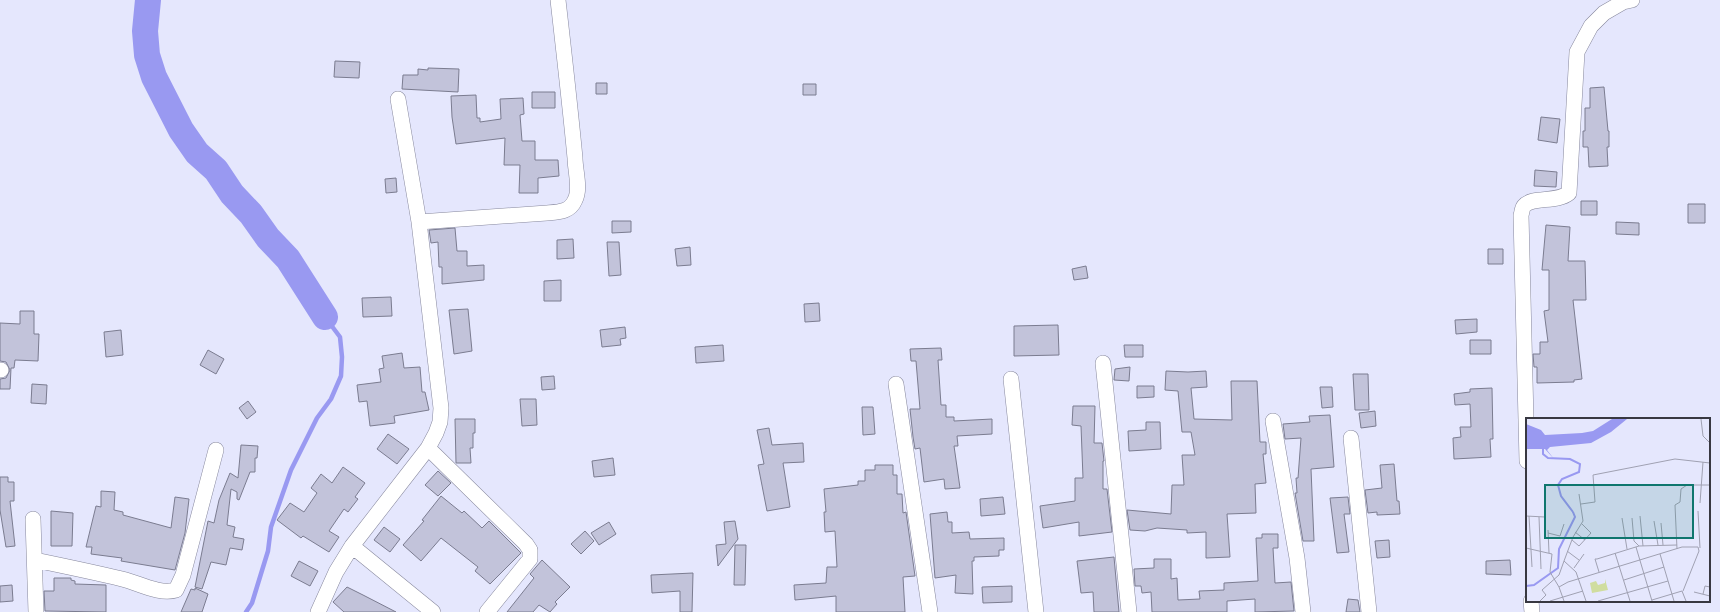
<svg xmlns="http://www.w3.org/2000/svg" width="1720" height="612" font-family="'Space Grotesk',sans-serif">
	<rect width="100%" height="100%" fill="#e5e7fd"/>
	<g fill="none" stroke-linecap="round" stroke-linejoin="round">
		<path stroke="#9999f1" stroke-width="4.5" d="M246 612 252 603 268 551 271 527 291 470 317 418 331 399 341 376 342 357 340 337 325 317"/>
		<path stroke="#9999f1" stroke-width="26" d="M148 0 145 31 147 55 154 77 181 130 197 153 216 170 232 194 251 214 268 238 288 259 325 317"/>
	</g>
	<path fill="#c2c3da" stroke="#7b7c90" d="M335 61 360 62 359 78 334 77Z
		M428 68 459 69 458 92 402 89 403 75H418V69L428 70Z
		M596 83H607V94H596Z
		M803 84H816V95H803Z
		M1604 87 1608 131H1609V147H1607L1608 166 1589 167 1588 147H1583V131H1585V108H1590V88Z
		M532 92H555V108H532Z
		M476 95 477 118H480V122L501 119 500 99 523 98 524 114 520 115 522 141H535V160H558L559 176 538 178V193H519L520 165H504L505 138 456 144 452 117 451 96Z
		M1541 117 1560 119 1557 143 1538 140Z
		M1535 170 1557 172 1556 187 1534 186Z
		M396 178 397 192 386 193 385 179Z
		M1581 201H1597V215H1581Z
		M1688 204H1705V223H1688Z
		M612 221H631V232L612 233Z
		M1616 222 1639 223V235L1616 234Z
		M1546 225 1570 227 1568 261H1585L1586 300H1573L1582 379 1574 380V382L1537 383V367H1534L1533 354H1540V342H1548L1544 311 1549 310V270H1542Z
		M455 228 457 251H467V266L484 265V280L442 284V267H439L438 242 431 243 429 230Z
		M573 239 574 258 557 259V240Z
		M607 242H619L621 275 609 276Z
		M690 247 691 265 677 266 675 249Z
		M1488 249H1503V264H1488Z
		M1086 266 1088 278 1074 280 1072 269Z
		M561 280V301H544V281Z
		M391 297 392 316 363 317 362 298Z
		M819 303 820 321 805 322 804 304Z
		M468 309 472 351 454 354 449 310Z
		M20 311H34V334H39L38 361 15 360 14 368H11L10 389H0V379L6 378 10 370 6 362 0 361V323L20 324Z
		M1477 319V332L1456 334 1455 320Z
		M1058 325 1059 355 1014 356V326Z
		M625 327 626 338 620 339 621 345 602 347 600 330Z
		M121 330 123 355 106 357 104 332Z
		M1470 340H1491V354H1470Z
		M723 345 724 361 696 363 695 347Z
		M1124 345H1143V357H1125Z
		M941 348 942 360H938L941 405H946V417H954V421L992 419V434L957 436 958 446H954L960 488 945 489 944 479 924 482 920 448 915 449 913 437 910 409H920L916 361H911L910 349Z
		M208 350 224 359 216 374 200 365Z
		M402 353 404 368 420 367 422 392H425L429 410 394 416 395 423 370 426 367 401 359 402 357 385 381 382 379 369 384 368 382 356Z
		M1130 367 1129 381 1114 380 1115 369Z
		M1166 371 1188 372 1206 371 1207 387 1191 388 1194 419 1232 420 1231 381H1257L1260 442H1266V454H1263L1266 483 1255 484 1256 513 1227 514 1230 557 1206 558V532L1187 533V530L1157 528 1145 531 1130 530 1127 510 1171 514 1172 485H1184L1182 455H1195L1191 432H1182L1178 391 1165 390Z
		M1353 374H1368L1369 410H1355Z
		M554 376 555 389 542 390 541 377Z
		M32 384 47 385 46 404 31 403Z
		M1137 386H1154V397L1137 398Z
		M1320 387H1332L1333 407 1322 408Z
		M1492 388 1493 439H1490L1491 457 1454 459 1453 438 1461 437 1460 427H1471L1470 404 1455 405 1454 394 1470 392V389Z
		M520 399H536L537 425 522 426Z
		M248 401 256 412 247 419 239 408Z
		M1073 406H1095L1094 443H1102L1104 461H1103V489H1107L1112 532 1079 536V522L1043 528 1040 506 1075 501V478H1083L1081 426 1072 425Z
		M862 407H873L875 434 863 435Z
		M1375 411 1376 426 1361 428 1359 413Z
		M1330 415 1334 467 1311 469 1314 541H1303L1295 493H1297L1296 478H1298L1301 438 1285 439 1283 424 1310 422 1309 416Z
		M455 419H475V433H473V448H470L471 463H456Z
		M1146 422H1160L1161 449 1129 451 1128 431 1146 430Z
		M769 428 772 445 803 443 804 462 783 463 790 507 767 511 758 465 764 464 757 430Z
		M388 434 409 449 397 464 377 449Z
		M241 445 258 446 257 458H255V472H250L239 500 237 499V492L231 489 227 525 235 527 233 537 244 539 242 550 230 548 226 565 211 562 202 589 195 587 208 521 214 523 219 500 230 473 238 478Z
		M613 458 615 475 594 477 592 461Z
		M1394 464 1397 501H1399L1400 514 1377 515V512L1368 513 1365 490 1382 488 1380 465Z
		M875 465H893V475H897V494H902L903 513 906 512 915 576 903 577 905 612H836V596L795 600 794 585 826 583 827 567H837L835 531 825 532 824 512H826L824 489 858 485V481H865V470H875Z
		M343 467 365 483 355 497 358 499 348 512 344 509 329 531 339 537 329 552 303 536 301 538 277 520 290 503 304 512 317 493 311 488 321 474 332 483Z
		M438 471 451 483 438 496 425 485Z
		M0 477H8V482H14V501H10L15 546 6 547 0 510Z
		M101 491 115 492 114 510 123 512V515L171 528 175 497 189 499 185 533 175 570 121 561 122 558 91 554 92 547H86L96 506 101 507Z
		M441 496 462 513 464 511 482 528 489 521 521 553 490 584 475 571 478 567 441 538 421 561 403 545 424 521 422 520Z
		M1003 497 1005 514 981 516 980 499Z
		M1348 497 1350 514H1344L1349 552 1337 553 1330 498Z
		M51 511 73 513 72 546H51Z
		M947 512 948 522H952V533L969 532 970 539 1004 538V550H999V556L974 557V561H972L973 594 955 593 956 575 935 578 930 514Z
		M735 521 738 539 718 566 716 545 726 544 724 522Z
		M609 522 616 534 599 545 591 533Z
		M384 527 400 539 390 552 374 540Z
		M585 531 594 541 581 554 571 544Z
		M1262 534H1278V548H1273L1275 583 1291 582 1294 611 1255 612V599L1227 601V612H1152L1151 592 1142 593 1141 586H1135L1134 569 1154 568V559H1171V579L1177 578 1178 600 1200 599 1199 591 1224 590V583L1258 581 1256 538H1262Z
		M1389 540 1390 557 1377 558 1375 541Z
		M735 545H746L745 585H734Z
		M1114 557 1119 612H1094L1093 592 1081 593 1077 561Z
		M542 560 570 587 555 602 557 604 550 612 539 605 533 612H507L534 578 530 574Z
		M1510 560 1511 575 1486 574V561Z
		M299 561 318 571 310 586 291 576Z
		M693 573 692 612H680V591L652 593 651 575Z
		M54 578H71V580L75 581V584L106 585V612L45 611 44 591H54Z
		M12 585 13 601 0 602V586Z
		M1012 586V602L983 603 982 587Z
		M347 587 363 595 396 612H344L333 602Z
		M195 588 208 594 202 612H181L191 589 195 590Z
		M1348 599 1358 600 1360 612H1346Z"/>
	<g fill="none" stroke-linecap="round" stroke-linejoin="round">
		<defs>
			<path id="minor" d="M419 222 547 213C559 212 570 212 575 200 581 189 575 170 575 158 570 105 564 53 558 0
				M1103 363 1129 612
				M0 370H1
				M1011 379 1036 612
				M896 384 930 612
				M1273 421 1297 558 1303 612
				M1351 438 1369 612
				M428 448 526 544 530 550V559L487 612
				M1527 461 1521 215C1522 213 1522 208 1524 206 1532 196 1557 203 1569 193L1577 52 1591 26 1604 13 1623 2 1632 0
				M33 519 36 612
				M352 546 433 612
				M35 560C64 566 93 572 122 579 139 583 159 595 176 590L183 575 216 450
				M1531 601 1532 612
				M318 612 336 572 352 546 428 448 436 433 440 422 441 408 419 222 398 99"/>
		</defs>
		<use href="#minor" stroke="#87889d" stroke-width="16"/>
		<use href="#minor" stroke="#fff" stroke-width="15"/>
	</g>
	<g transform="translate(1526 418)">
		<rect width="184" height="184" fill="#e5e7fd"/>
		<path d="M79 161 82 172 66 175 64 165 70 163 72 167 79 165Z" fill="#d0dd9f"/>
		<path d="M86 1H101L85 14 65 25 24 29 21 32 28 41 19 31H0V6L15 12 19 17 56 15 67 13Z" fill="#9999f1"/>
		<path fill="none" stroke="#9999f1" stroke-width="2" d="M17 29V36L22 40 44 41 54 46 53 54 36 61 32 67 35 78 47 94M0 168 8 167 32 150 33 131 49 99 47 94"/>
		<path fill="none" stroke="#a0a1b2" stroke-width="1" d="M175 1 177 18 184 25M53 76 57 103 47 119 38 143 50 154 60 183M174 85 177 44M55 86 69 84 67 57 149 41 184 45M172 93 174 130M0 98 19 99M3 98 6 149M114 98 117 128M13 99 15 151M96 100 101 131M106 100 108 123 113 128M128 103 132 127M135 105 137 127M22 112 23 135M49 114 59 122M22 115 34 118 38 106M46 122 53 128 65 115 56 106M110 129 126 183M0 130 26 136 24 154 33 169 38 183M151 131 149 87 154 84 155 71 161 67H184M41 133 53 142M89 135 104 183M134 136 148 183M48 150 58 136M73 154 69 141H71L113 128 151 127M98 162 138 149M33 169 42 164 156 129H172L173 133 157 173M168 174 184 178M177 176 179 168 184 169M126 182 156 173 160 183M14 183 20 177 16 172 33 157 38 143M24 183 57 173M72 183 142 163"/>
		<path fill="#0f766e" fill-opacity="0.15" stroke="#0f766e" stroke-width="2" d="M19 67H167V120H19Z"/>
		<rect width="184" height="184" fill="none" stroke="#383841" stroke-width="2"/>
	</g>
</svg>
